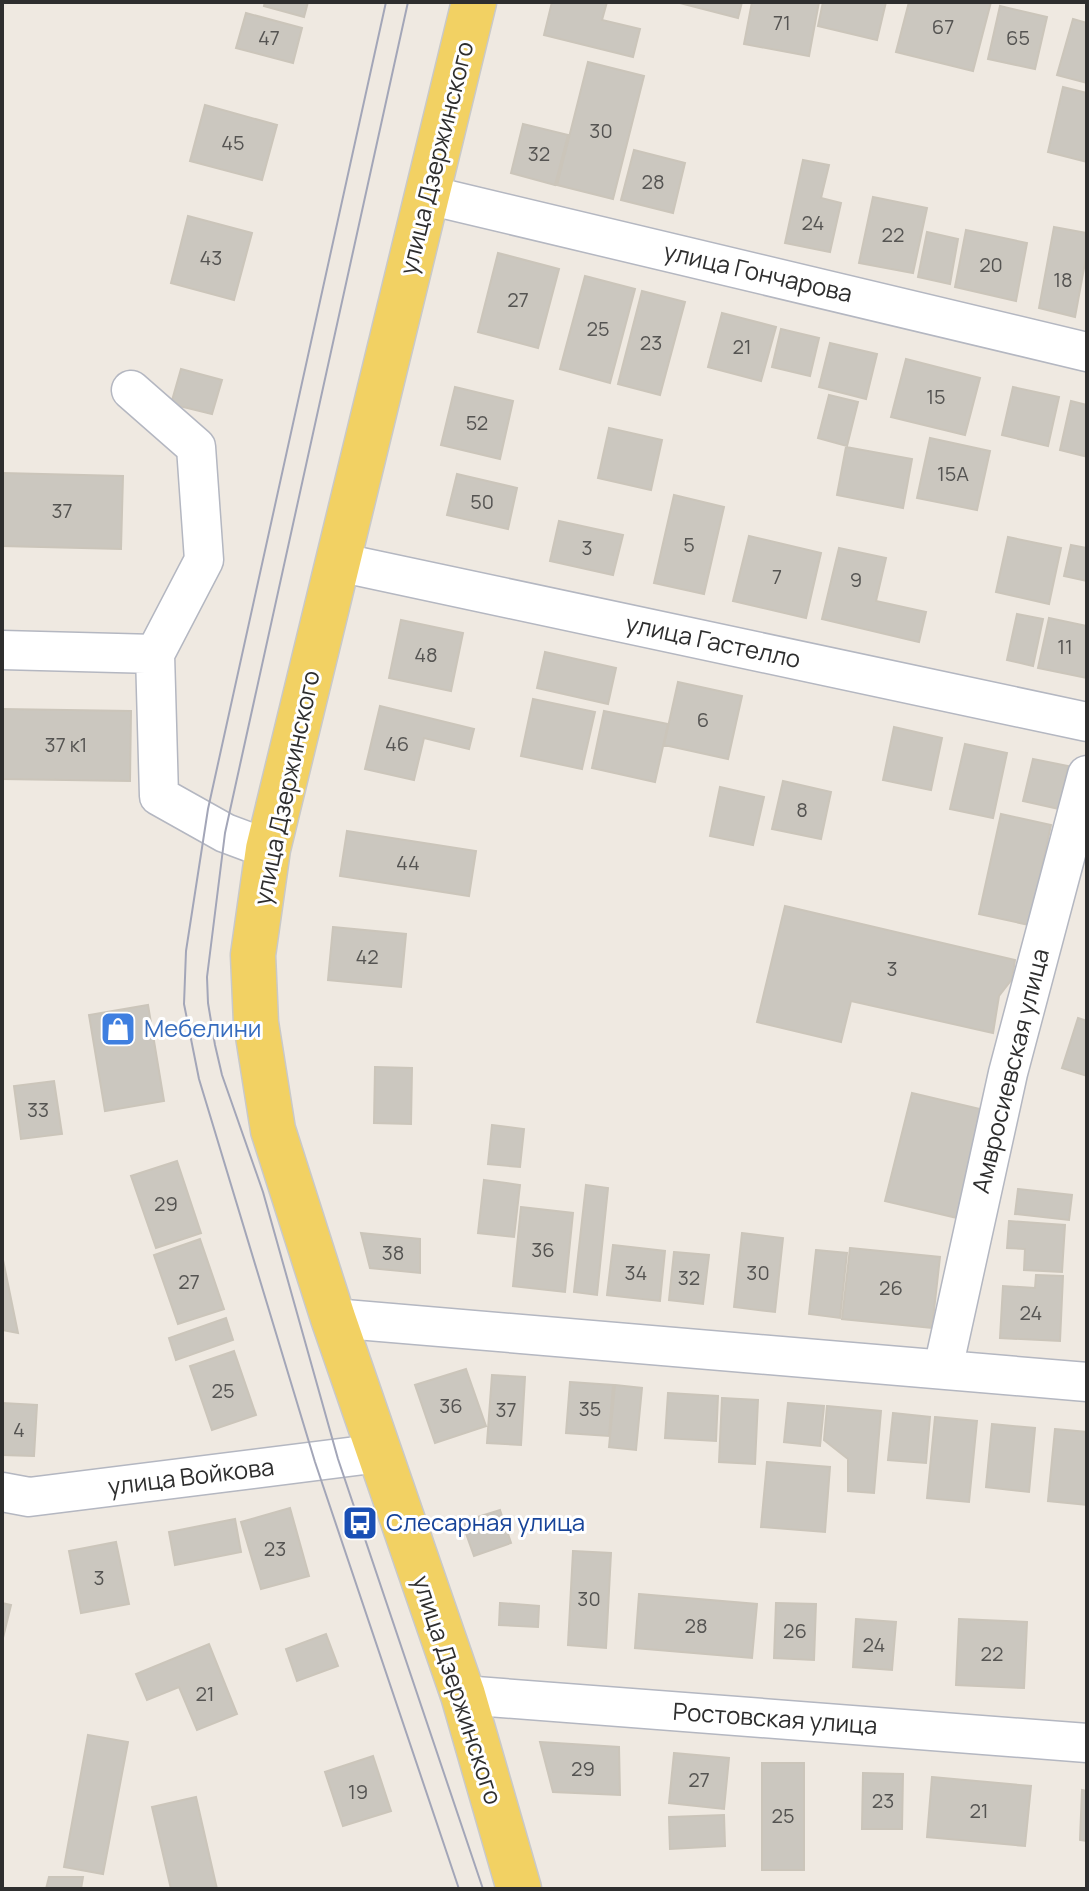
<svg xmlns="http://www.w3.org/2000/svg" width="1089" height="1891" font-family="Manrope,sans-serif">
	<rect width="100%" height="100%" fill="#efe9e1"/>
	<path fill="#cbc7bf" stroke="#cbc5ba" stroke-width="2" d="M265 2H308L304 17 264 6Z
		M552 2H607L602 20 640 29 633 57 544 35Z
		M676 2H742L738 18Z
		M752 2H819L809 56 744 44Z
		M823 2H886L877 40 818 26Z
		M909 2H991L973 71 896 52Z
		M1000 6 1047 17 1035 69 988 59Z
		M246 13 302 28 293 63 236 48Z
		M1073 19 1087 23V83L1057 75Z
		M588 62 644 76 613 199 557 185Z
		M1063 87 1087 93V162L1048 152Z
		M205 105 277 125 262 180 190 161Z
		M523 124 568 135 555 185 511 173Z
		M634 150 685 163 673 213 621 200Z
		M803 160 829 165 821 198 841 203 830 252 785 243Z
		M873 197 927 208 913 273 859 263Z
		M188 216 252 233 234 300 171 283Z
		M1054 227 1087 233V252L1075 317 1039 308Z
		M966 230 1027 243 1016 301 955 287Z
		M927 232 958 239 950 284 918 277Z
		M498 253 559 269 538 348 478 332Z
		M585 276 635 289 610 383 560 369Z
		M642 291 685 302 660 395 618 384Z
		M722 313 776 327 761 381 708 367Z
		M781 329 819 338 810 376 772 367Z
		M830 343 877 354 866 399 819 387Z
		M906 359 980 378 965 435 891 417Z
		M181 369 222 380 212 414 171 404Z
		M455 387 513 401 500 459 441 445Z
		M1013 387 1059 397 1048 446 1002 435Z
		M829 395 858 402 847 446 818 438Z
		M1071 401 1087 405V444L1084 456 1060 450Z
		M609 428 662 440 651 490 598 478Z
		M930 438 990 451 977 510 917 498Z
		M846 447 912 459 903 508 837 495Z
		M2 473 123 476 121 549 2 546Z
		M457 474 517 488 508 529 447 515Z
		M674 495 724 507 704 594 654 583Z
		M559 521 623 535 613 575 550 561Z
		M749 536 821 553 806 618 733 601Z
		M1008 537 1061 548 1049 604 996 592Z
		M1071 545 1087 548V581L1064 576Z
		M839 548 886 558 876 601 926 612 919 642 822 619Z
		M1017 614 1043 619 1033 666 1007 660Z
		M1049 618 1087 626V678L1038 668Z
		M401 620 463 633 451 691 389 678Z
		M545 652 616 668 608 704 537 688Z
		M678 682 742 696 728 759 664 745Z
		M533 699 595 712 582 769 521 756Z
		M380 706 474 729 469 749 424 738 414 780 365 769Z
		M2 709 131 711 130 781 2 779Z
		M604 711 668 724 655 782 592 768Z
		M894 727 942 738 931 790 883 780Z
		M965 744 1007 753 993 818 950 809Z
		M1033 759 1068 766 1059 809 1023 801Z
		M783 781 831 792 821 839 772 829Z
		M720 787 764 797 753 845 710 836Z
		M1001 814 1051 825 1029 925 979 914Z
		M347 831 476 851 469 896 340 876Z
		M785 906 1015 960 1012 979 999 996 993 1033 851 1001 841 1042 757 1022Z
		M333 927 406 934 401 987 328 980Z
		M148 1005 164 1101 105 1111 89 1015Z
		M1078 1018 1087 1021V1076L1062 1068Z
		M375 1067 412 1068 411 1124 374 1123Z
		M54 1081 62 1134 21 1139 14 1086Z
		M912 1093 984 1110 957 1218 885 1201Z
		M492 1125 524 1129 520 1167 488 1164Z
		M177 1161 201 1233 156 1248 131 1176Z
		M484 1180 520 1185 514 1237 478 1233Z
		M586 1185 608 1188 597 1295 574 1292Z
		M1018 1189 1072 1195 1069 1220 1015 1214Z
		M521 1207 573 1213 565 1292 513 1286Z
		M1009 1221 1065 1225 1062 1272 1024 1270 1025 1249 1007 1248Z
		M361 1233 420 1239V1273L370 1268Z
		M742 1233 783 1238 775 1312 734 1307Z
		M200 1239 224 1309 178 1324 154 1255Z
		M613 1245 665 1251 660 1301 607 1295Z
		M850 1248 940 1257 932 1328 842 1319Z
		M816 1250 847 1253 840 1318 809 1314Z
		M674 1252 709 1255 703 1304 669 1300Z
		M2 1255 18 1333 2 1330Z
		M1036 1275 1063 1276 1060 1341 1000 1338 1003 1286 1035 1288Z
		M226 1318 233 1340 176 1360 169 1338Z
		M234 1351 256 1415 212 1430 190 1366Z
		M466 1369 486 1426 435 1443 415 1385Z
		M492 1375 525 1377 521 1445 487 1443Z
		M570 1382 613 1385 609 1436 566 1433Z
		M615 1385 642 1388 636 1450 609 1447Z
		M668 1393 718 1396 716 1441 665 1438Z
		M722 1398 758 1400 755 1464 719 1462Z
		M2 1403 37 1405 34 1456 2 1455Z
		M788 1403 824 1406 820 1446 784 1442Z
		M827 1406 881 1411 874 1493 848 1491V1459L824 1440Z
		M893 1413 930 1417 926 1463 888 1460Z
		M935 1417 977 1421 969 1502 927 1498Z
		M992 1424 1035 1428 1029 1492 986 1487Z
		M1055 1429 1087 1432V1505L1048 1501Z
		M767 1462 830 1467 825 1532 761 1527Z
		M290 1508 309 1576 261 1589 241 1522Z
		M500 1510 511 1543 474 1556 462 1522Z
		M235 1519 241 1552 175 1565 169 1532Z
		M116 1542 129 1604 81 1613 69 1551Z
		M573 1551 611 1553 606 1648 568 1645Z
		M639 1594 757 1604 752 1658 635 1648Z
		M2 1603 11 1605 2 1642Z
		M500 1603 539 1606 538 1627 499 1625Z
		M776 1603 816 1604 814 1660 774 1658Z
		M856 1619 896 1622 892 1670 853 1667Z
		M959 1619 1027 1622 1024 1688 956 1685Z
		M326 1634 338 1666 297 1681 286 1649Z
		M209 1644 237 1714 197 1730 179 1687 147 1700 136 1674Z
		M88 1735 128 1742 103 1874 64 1867Z
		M540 1742 619 1747 620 1795 553 1792Z
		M674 1753 729 1758 724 1809 669 1803Z
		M373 1756 391 1811 343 1826 325 1772Z
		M762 1763H804V1870H762Z
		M863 1773 903 1774 902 1829H862Z
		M932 1777 1031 1786 1025 1846 927 1837Z
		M1082 1790 1087 1791V1841L1080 1840Z
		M196 1797 217 1889H171L152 1807Z
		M724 1815 725 1846 670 1849 669 1817Z
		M49 1877H83L81 1889H46Z"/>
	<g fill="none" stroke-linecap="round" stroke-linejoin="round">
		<defs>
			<path id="minor" d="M428 195 1087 352
				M131 390 196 447 204 560 155 654 159 796 225 833 268 849
				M338 562 1087 722
				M2 650 155 654
				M333 1318 1087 1382
				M943 1369 1008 1073 1087 775
				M2 1492 29 1497 380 1453
				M463 1695 1087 1743"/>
			<path id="major" d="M474 2 268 849 253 955 256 1023 273 1130 333 1318 463 1695 519 1889"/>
		</defs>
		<use href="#minor" stroke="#b4b7c1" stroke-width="41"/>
		<use href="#major" stroke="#c9c9c9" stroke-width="47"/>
		<use href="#minor" stroke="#fff" stroke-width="38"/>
		<use href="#major" stroke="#f2d163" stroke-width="44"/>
		<path stroke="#a3a6b8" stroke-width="2" d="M386 2 208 809 186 951 184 1004 199 1079 315 1462 459 1889
			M408 2 225 833 207 977 208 1003 215 1045 222 1075 263 1192 338 1459 483 1889"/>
	</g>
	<defs>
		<symbol id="shop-square" viewBox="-11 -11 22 22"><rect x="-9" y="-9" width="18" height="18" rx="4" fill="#3f7fe0" stroke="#fff"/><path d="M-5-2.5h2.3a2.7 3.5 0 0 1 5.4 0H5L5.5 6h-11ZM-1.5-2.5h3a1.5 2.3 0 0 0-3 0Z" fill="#fff"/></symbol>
		<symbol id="bus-square" viewBox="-11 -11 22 22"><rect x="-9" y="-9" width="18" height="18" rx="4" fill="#1a4fb4" stroke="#fff"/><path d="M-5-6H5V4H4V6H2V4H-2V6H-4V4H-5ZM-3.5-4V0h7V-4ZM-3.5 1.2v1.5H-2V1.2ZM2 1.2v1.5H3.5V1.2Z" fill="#fff"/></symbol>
	</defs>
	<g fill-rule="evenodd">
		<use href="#shop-square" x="98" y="1009" width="40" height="40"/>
		<use href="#bus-square" x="340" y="1503" width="40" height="40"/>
	</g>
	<g text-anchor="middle" stroke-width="6" stroke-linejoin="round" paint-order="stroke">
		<g font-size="20" fill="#555452">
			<text x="782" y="30">71</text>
			<text x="943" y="34">67</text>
			<text x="269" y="45">47</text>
			<text x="1018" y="45">65</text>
			<text x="601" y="138">30</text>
			<text x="233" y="150">45</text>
			<text x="539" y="161">32</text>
			<text x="653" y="189">28</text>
			<text x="813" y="230">24</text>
			<text x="893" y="242">22</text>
			<text x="211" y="265">43</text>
			<text x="991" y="272">20</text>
			<text x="1063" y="287">18</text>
			<text x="518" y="307">27</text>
			<text x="598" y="336">25</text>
			<text x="651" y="350">23</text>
			<text x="742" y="354">21</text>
			<text x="936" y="404">15</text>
			<text x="477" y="430">52</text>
			<text x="953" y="481">15А</text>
			<text x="482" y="509">50</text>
			<text x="62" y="518">37</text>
			<text x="689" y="552">5</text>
			<text x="587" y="555">3</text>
			<text x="777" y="584">7</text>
			<text x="856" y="587">9</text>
			<text x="1065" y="654">11</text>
			<text x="426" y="662">48</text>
			<text x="703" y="727">6</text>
			<text x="397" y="751">46</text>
			<text x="66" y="752">37 к1</text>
			<text x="802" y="817">8</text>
			<text x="408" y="870">44</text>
			<text x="367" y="964">42</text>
			<text x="892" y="976">3</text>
			<text x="38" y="1117">33</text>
			<text x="166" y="1211">29</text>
			<text x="543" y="1257">36</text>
			<text x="393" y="1260">38</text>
			<text x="636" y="1280">34</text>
			<text x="758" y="1280">30</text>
			<text x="689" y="1285">32</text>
			<text x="189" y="1289">27</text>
			<text x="891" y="1295">26</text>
			<text x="1031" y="1320">24</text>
			<text x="223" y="1398">25</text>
			<text x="451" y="1413">36</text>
			<text x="590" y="1416">35</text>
			<text x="506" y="1417">37</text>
			<text x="19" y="1437">4</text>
			<text x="275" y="1556">23</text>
			<text x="99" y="1585">3</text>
			<text x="589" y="1606">30</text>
			<text x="696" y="1633">28</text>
			<text x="795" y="1638">26</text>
			<text x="874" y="1652">24</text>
			<text x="992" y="1661">22</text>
			<text x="205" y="1701">21</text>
			<text x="583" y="1776">29</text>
			<text x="699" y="1787">27</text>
			<text x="358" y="1799">19</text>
			<text x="883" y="1808">23</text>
			<text x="979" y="1818">21</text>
			<text x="783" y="1823">25</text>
		</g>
		<g font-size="24" fill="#2e2e2e" stroke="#fff">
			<text transform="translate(437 158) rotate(-76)" y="8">улица Дзержинского</text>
			<text transform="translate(758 273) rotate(13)" y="8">улица Гончарова</text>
			<text transform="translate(713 642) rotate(12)" y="8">улица Гастелло</text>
			<text transform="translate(287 788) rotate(-78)" y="8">улица Дзержинского</text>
			<text transform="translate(1011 1071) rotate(-76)" y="8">Амвросиевская улица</text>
			<text transform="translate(191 1477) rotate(-7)" y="8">улица Войкова</text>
			<text transform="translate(457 1690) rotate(72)" y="8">улица Дзержинского</text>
			<text transform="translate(775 1719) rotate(4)" y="8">Ростовская улица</text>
		</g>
		<g font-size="24" fill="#366cbe" stroke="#fff" text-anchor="start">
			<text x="144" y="1037">Мебелини</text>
		</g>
		<g font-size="24" fill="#164399" stroke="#fff" text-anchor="start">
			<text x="386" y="1531">Слесарная улица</text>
		</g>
	</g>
	<rect width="1089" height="1891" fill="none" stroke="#2e2e2e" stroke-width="8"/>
</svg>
